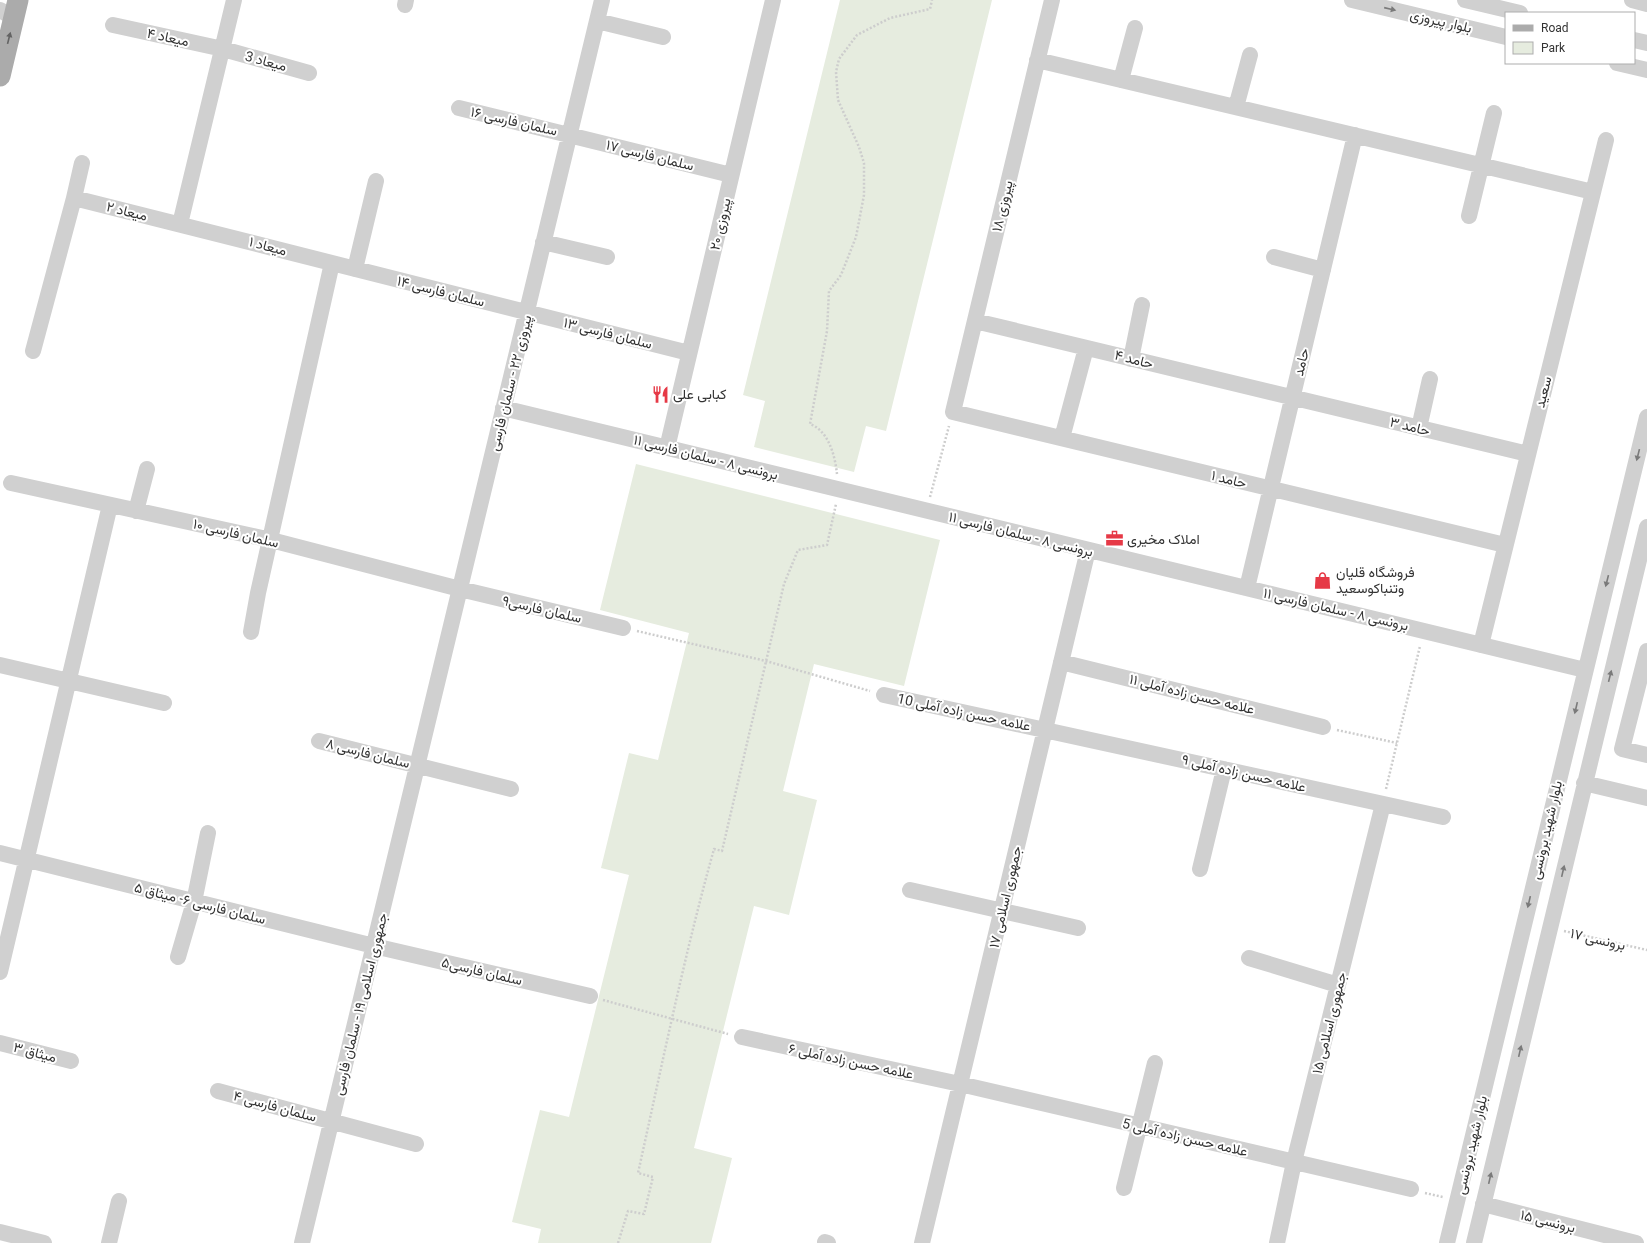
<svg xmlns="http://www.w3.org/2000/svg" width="1647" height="1243" font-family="Roboto,Vazirmatn,sans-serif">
	<rect width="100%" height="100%" fill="#fff"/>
	<path fill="#e6ecdf" d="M840 0H992L886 431 866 426 854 472 754 447 765 401 743 395Z
		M636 464 940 540 904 686 814 664 783 791 817 800 789 915 754 906 694 1148 732 1158 711 1243H538L541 1229 512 1222 540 1110 569 1117 629 875 601 868 629 753 658 760 689 633 600 610Z"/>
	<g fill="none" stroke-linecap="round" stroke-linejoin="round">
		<path stroke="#cdcdcd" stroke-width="2.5" stroke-dasharray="2 2" stroke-linecap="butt" d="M837 474C835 456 829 431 810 424L827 331 829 291 841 275 856 237 864 195V163L859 147 838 100 836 72 839 59 857 35 890 18 930 9 932 0
			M930 497 949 426
			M637 631 766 661 870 691
			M1337 730 1397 743
			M1386 789 1420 646
			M1564 931 1647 950
			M603 1000 728 1034
			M1425 1193 1443 1197
			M618 1243 628 1211 644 1214 653 1177 638 1173C662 1065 684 956 714 849L722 851 784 584 798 550 827 545 836 504"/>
		<path stroke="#d0d0d0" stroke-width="16" d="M1052 0 953 412 1505 545
			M1352 0 1506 37
			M1465 0 1520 13
			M1632 0 1647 4
			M405 5 406 0
			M0 10 14 18
			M597 21 663 37
			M113 25 223 49 309 73
			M1634 40 1647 43
			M1037 60 1593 192
			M1617 63 1647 70
			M1121 80 1135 28
			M1236 107 1250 55
			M459 108 731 175
			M74 198 689 353
			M1469 216 1494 113
			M180 224 234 0
			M543 242 607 257
			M1274 257 1323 270
			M355 269 376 181
			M975 321 1528 454
			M33 351 74 198 82 163
			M1131 359 1142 305
			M503 408 1585 670
			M1419 428 1430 379
			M1062 438 1086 348
			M667 448 773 0
			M11 483 271 540 460 589 623 628
			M136 511 147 469
			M1247 588 1355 135
			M251 632 258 593 332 263
			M1481 645 1606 140
			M1647 651 1622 749 1647 755
			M1061 662 1323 727
			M0 665 164 703
			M884 695 1443 817
			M319 741 511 789
			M1584 783 1647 798
			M0 853 374 946 590 996
			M1200 869 1224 769
			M910 890 1078 928
			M178 957 194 902 208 833
			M1249 958 1338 985
			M0 972 110 505
			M742 1037 960 1084 1411 1189
			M0 1043 71 1061
			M218 1091 416 1144
			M1124 1188 1155 1063
			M1483 1204 1636 1243
			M0 1232 44 1243
			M825 1242 828 1243
			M109 1243 119 1201
			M302 1243 602 0
			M922 1243 1088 550
			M1277 1243 1294 1162 1383 804
			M1447 1243 1647 417
			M1474 1243 1647 527"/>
		<path stroke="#ababab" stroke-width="21" d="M0 76 18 0"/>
	</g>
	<defs><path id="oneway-solid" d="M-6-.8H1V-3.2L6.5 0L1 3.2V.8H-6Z"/></defs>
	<g fill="#7a7a7a">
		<use href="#oneway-solid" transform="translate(1390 9) rotate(13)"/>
		<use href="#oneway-solid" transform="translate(1638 455) rotate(104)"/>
		<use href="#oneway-solid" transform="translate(1607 581) rotate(104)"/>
		<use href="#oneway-solid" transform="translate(1610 676) rotate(-76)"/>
		<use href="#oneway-solid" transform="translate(1576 708) rotate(103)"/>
		<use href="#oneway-solid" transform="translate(1563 871) rotate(-77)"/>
		<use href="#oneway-solid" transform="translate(1529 902) rotate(103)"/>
		<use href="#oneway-solid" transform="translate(1520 1051) rotate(-77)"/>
		<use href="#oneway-solid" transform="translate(1490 1178) rotate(-77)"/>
	</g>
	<use fill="#636363" href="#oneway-solid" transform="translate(9 38) rotate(-76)"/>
	<defs>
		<symbol id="restaurant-bare" viewBox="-9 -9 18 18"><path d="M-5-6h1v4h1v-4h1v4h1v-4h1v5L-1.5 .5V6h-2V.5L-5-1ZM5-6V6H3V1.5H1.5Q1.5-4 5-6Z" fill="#e63946" stroke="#fff" stroke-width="2.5" paint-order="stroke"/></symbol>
		<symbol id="office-bare" viewBox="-9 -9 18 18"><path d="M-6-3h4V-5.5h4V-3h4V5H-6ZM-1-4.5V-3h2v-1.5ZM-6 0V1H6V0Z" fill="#e63946" stroke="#fff" stroke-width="2.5" paint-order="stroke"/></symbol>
		<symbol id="shop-bare" viewBox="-9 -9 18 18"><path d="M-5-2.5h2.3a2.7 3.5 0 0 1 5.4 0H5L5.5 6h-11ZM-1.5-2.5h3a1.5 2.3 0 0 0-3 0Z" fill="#e63946" stroke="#fff" stroke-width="2.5" paint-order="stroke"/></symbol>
	</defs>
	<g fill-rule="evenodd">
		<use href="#restaurant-bare" x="648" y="382" width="25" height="25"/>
		<use href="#office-bare" x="1102" y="526" width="25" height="25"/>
		<use href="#shop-bare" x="1310" y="568" width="25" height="25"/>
	</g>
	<g text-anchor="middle" stroke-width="4" stroke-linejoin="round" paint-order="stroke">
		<g font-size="14" fill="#333" stroke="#fff">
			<text transform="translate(1441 21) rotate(13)" y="5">بلوار پیروزی</text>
			<text transform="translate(168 37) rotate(12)" y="5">میعاد ۴</text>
			<text transform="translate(266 61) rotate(15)" y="5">میعاد 3</text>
			<text transform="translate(514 121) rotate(13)" y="5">سلمان فارسی ۱۶</text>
			<text transform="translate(650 155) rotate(14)" y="5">سلمان فارسی ۱۷</text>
			<text transform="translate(1002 206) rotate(-77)" y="5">پیروزی ۱۸</text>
			<text transform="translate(127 211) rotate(14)" y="5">میعاد ۲</text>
			<text transform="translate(720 224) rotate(-77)" y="5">پیروزی ۲۰</text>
			<text transform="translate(268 246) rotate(15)" y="5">میعاد ۱</text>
			<text transform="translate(441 291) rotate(14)" y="5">سلمان فارسی ۱۴</text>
			<text transform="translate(608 333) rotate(14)" y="5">سلمان فارسی ۱۳</text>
			<text transform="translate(1134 359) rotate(14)" y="5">حامد ۴</text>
			<text transform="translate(1301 362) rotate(-77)" y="5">حامد</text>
			<text transform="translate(510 383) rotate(-76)" y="5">پیروزی ۲۲ - سلمان فارسی</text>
			<text transform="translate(1543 392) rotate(-76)" y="5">سعید</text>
			<text transform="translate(1410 426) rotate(14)" y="5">حامد ۳</text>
			<text transform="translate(706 457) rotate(14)" y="5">برونسی ۸ - سلمان فارسی ۱۱</text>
			<text transform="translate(1229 479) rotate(14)" y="5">حامد ۱</text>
			<text transform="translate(236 533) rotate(13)" y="5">سلمان فارسی ۱۰</text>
			<text transform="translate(1021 534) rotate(14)" y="5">برونسی ۸ - سلمان فارسی ۱۱</text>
			<text transform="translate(542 609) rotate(13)" y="5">سلمان فارسی۹</text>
			<text transform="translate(1336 609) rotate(13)" y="5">برونسی ۸ - سلمان فارسی ۱۱</text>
			<text transform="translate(1192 694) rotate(14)" y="5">علامه حسن زاده آملی ۱۱</text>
			<text transform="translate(964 712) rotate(12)" y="5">علامه حسن زاده آملی 10</text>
			<text transform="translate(368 753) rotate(14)" y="5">سلمان فارسی ۸</text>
			<text transform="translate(1244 773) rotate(13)" y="5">علامه حسن زاده آملی ۹</text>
			<text transform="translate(1546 830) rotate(-77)" y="5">بلوار شهید برونسی</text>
			<text transform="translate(1005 897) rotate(-77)" y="5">جمهوری اسلامی ۱۷</text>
			<text transform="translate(200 903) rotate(14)" y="5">سلمان فارسی ۶- میثاق ۵</text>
			<text transform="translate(1598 939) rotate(13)" y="5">برونسی ۱۷</text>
			<text transform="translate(482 971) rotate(13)" y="5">سلمان فارسی۵</text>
			<text transform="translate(360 1004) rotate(-76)" y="5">جمهوری اسلامی ۱۹ - سلمان فارسی</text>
			<text transform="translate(1329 1023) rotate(-76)" y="5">جمهوری اسلامی ۱۵</text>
			<text transform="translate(35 1052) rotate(15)" y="5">میثاق ۳</text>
			<text transform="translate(851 1061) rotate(12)" y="5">علامه حسن زاده آملی ۶</text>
			<text transform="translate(275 1106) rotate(15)" y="5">سلمان فارسی ۴</text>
			<text transform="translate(1185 1137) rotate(13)" y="5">علامه حسن زاده آملی 5</text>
			<text transform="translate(1471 1145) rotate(-77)" y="5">بلوار شهید برونسی</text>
			<text transform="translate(1548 1221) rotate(14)" y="5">برونسی ۱۵</text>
		</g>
		<g font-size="14" fill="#333" stroke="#fff" text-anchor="start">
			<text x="673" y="399">کبابی علی</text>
			<text x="1127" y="544">املاک مخیری</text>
			<text x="1336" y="577">فروشگاه قلیان<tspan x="1336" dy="16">وتنباکوسعید</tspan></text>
		</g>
	</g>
	<rect x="1505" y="12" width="130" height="52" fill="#ffffff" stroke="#adadad"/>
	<rect x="1513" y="25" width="20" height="6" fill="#ababab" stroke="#adadad"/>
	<text x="1541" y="32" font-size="12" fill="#333333">Road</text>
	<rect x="1513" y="42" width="20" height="12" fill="#e6ecdf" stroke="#adadad"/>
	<text x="1541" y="52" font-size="12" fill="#333333">Park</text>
</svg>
